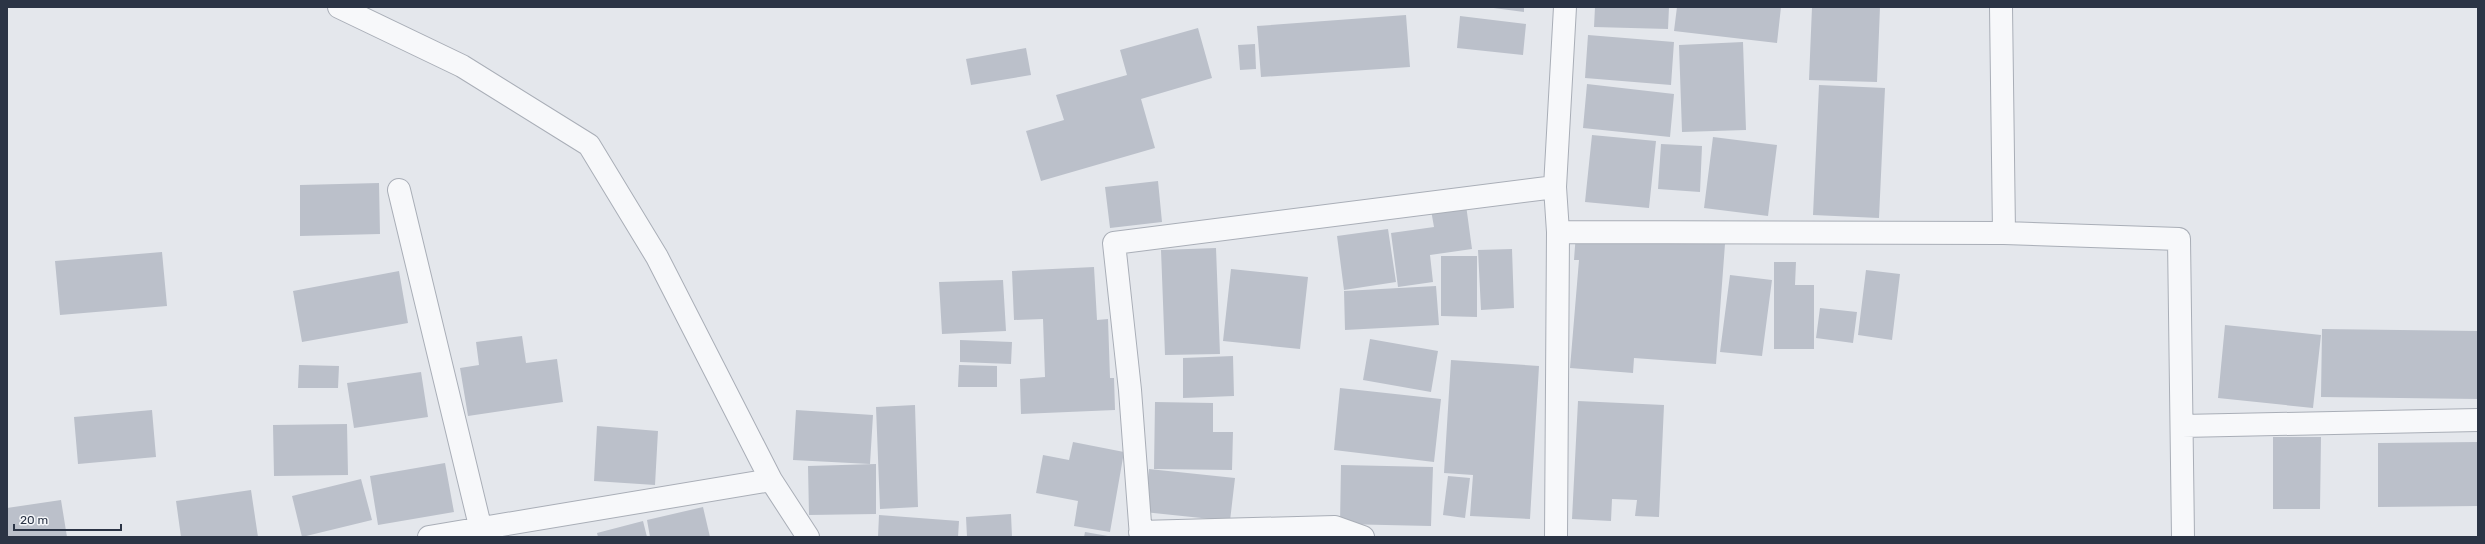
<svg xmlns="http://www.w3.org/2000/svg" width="2485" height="544" font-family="Rubik,sans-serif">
	<rect width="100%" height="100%" fill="#e4e7ec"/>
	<path fill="#bbc0ca" d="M1486 7H1524V12Z
		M1595 7H1669L1668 29 1594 27Z
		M1677 7H1781L1777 43 1674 31Z
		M1812 7H1880L1877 82 1809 80Z
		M1406 15 1410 67 1261 77 1257 26Z
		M1460 16 1526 24 1523 55 1457 48Z
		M1198 28 1212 78 1141 99 1155 148 1041 181 1026 131 1064 120 1056 95 1127 75 1120 50Z
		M1588 35 1674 42 1671 85 1585 78Z
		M1743 42 1746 130 1682 132 1679 45Z
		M1255 44 1256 69 1240 70 1238 45Z
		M1026 48 1031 75 971 85 966 59Z
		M1587 84 1674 94 1670 137 1583 128Z
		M1819 85 1885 88 1879 218 1813 215Z
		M1592 135 1656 141 1649 208 1585 202Z
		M1713 137 1777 145 1768 216 1704 208Z
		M1661 144 1702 146 1700 192 1658 189Z
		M1158 181 1162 222 1110 228 1105 187Z
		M379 183 380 234 300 236V185Z
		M1466 205 1472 249 1430 255 1433 282 1398 287 1391 233 1434 227 1431 210Z
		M1388 229 1396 282 1344 290 1337 236Z
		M1576 233 1725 244 1716 364 1634 358 1633 373 1570 368 1579 260H1574Z
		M1216 248 1220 354 1165 355 1161 250Z
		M1512 249 1514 308 1481 310 1478 250Z
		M162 252 167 306 60 315 55 261Z
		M1441 256H1477V317L1441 316Z
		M1774 262H1796L1795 285H1814V349H1774Z
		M1094 267 1097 320 1108 319 1110 378H1114L1115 410 1021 414 1020 379 1045 377 1043 319 1014 320 1012 271Z
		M1231 269 1308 277 1300 349 1223 341Z
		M1866 270 1900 274 1892 340 1858 335Z
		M399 271 408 323 302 342 293 291Z
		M1730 275 1772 280 1762 356 1720 352Z
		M1003 280 1006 331 942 334 939 282Z
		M1436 286 1439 325 1345 330 1344 291Z
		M1820 308 1857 312 1853 343 1816 338Z
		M2225 325 2321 335 2313 408 2218 398Z
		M2322 329 2478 331V399L2321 397Z
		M522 336 526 363 557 359 563 402 468 416 460 368 479 365 476 342Z
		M1370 339 1438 351 1431 392 1363 380Z
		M960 340 1012 342 1011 364 960 362Z
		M1233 356 1234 396 1183 398V358Z
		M1451 360 1539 366 1530 519 1470 516 1473 475 1444 473Z
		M299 365 339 366 338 388H298Z
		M959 365 997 366V387H958Z
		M421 372 428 417 354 428 347 383Z
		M1340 388 1441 399 1434 462 1334 450Z
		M1578 401 1664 405 1659 517 1635 516 1637 500 1612 499 1611 521 1572 519Z
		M1155 402 1213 403V432H1233L1232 470 1154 469Z
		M915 405 918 507 880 509 876 407Z
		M152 410 156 457 78 464 74 417Z
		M796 410 873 415 870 464 793 460Z
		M347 424 348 475 274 476 273 425Z
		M597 426 658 431 655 485 594 481Z
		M2273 437H2321L2320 509H2273Z
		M1073 442 1124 452 1110 532 1074 526 1078 501 1036 493 1043 455 1069 460Z
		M2478 442V506L2378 507V443Z
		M445 463 454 512 378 525 370 476Z
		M876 464V514L809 515 808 466Z
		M1341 465 1433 467 1431 526 1340 524Z
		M1149 469 1235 478 1230 521 1144 512Z
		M1448 476 1470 478 1465 518 1443 515Z
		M361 479 372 520 302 537 292 496Z
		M251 490 258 537H181L176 501Z
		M61 500 67 537H7V508Z
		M703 507 710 537H650L647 520Z
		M1011 514 1012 537H967L966 517Z
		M879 515 959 521 958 537H878Z
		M643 521 647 537H598L597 533Z
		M1085 532 1108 536V537H1084Z"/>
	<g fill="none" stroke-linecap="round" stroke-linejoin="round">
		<defs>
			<path id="minor" d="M339 7 462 66 589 145 657 257 771 480 808 537
				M2001 7 2004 233
				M399 190 481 530
				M1558 232 2004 233 2179 239 2183 537
				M2182 426 2478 420
				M1140 532 1335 527 1363 537
				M429 537 771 480
				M1141 537 1130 390 1114 243 1555 187
				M1556 537 1558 232 1555 187 1565 7"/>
		</defs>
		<use href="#minor" stroke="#a9aeb7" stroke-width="24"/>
		<use href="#minor" stroke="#f7f8fa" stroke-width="22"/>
	</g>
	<rect width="2485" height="544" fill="none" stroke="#2b3445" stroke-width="16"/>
	<path d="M14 524v6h107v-6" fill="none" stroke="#2b3445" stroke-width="2"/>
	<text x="20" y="524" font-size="12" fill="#2b3445" stroke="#f4f6f9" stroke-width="3" paint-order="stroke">20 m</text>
</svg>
